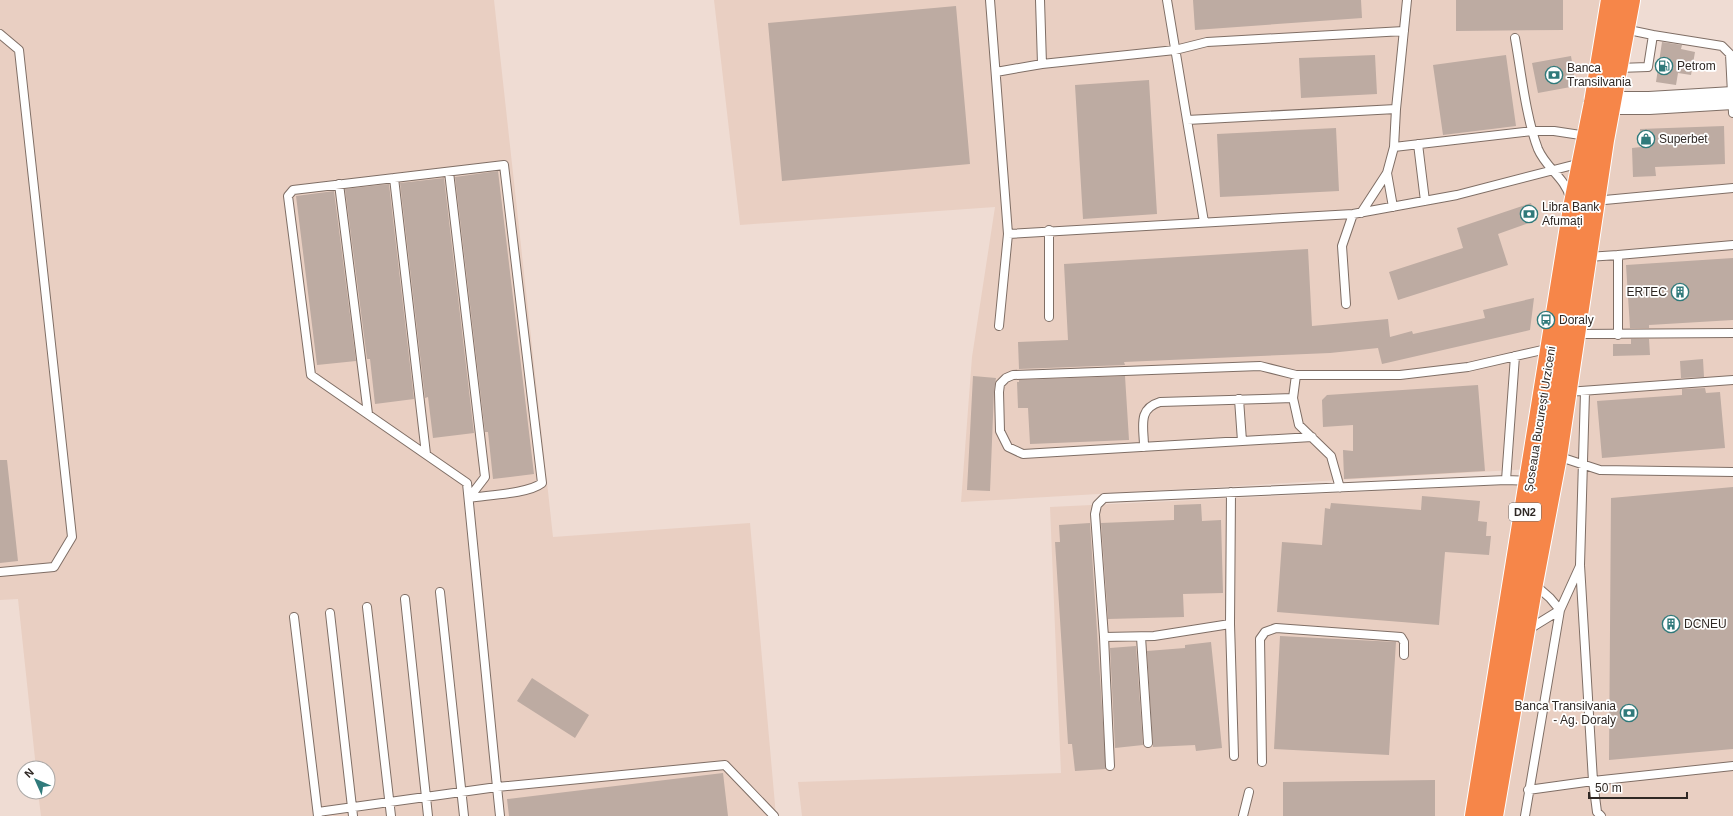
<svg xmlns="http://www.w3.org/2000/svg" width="1733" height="816" font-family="Helvetica,sans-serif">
	<rect width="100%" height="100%" fill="#efdcd3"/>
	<path fill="#e9cfc2" d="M0 0H494L553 537 750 523 776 816H41L38 792H48V768H36L18 599 0 600Z
		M714 0H1602L1582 114 1733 108V816H1503L1565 467 961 502 972 357 995 207 740 225Z
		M1522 484 1466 816H802L798 782 1061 773 1050 507Z"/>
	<path fill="#bdaba2" d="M1193 0H1361L1362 18 1195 30Z
		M1456 0H1563V30L1456 31Z
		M956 6 970 164 782 181 768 23Z
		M1662 42 1682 45 1681 49 1695 52 1691 75 1678 73 1676 85 1656 82Z
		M1375 55 1377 94 1301 98 1299 58Z
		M1506 55 1516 126 1443 135 1433 65Z
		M1571 56 1576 86 1538 93 1532 63Z
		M1149 80 1157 214 1083 219 1075 85Z
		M1724 126 1725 164 1655 167 1656 176 1633 177 1632 148 1641 147 1640 129Z
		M1336 128 1339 191 1220 197 1217 134Z
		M498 171 534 474 493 479 488 432H485L455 177Z
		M444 178 474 433 433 438 428 397 425 398 400 183Z
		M389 184 414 399 375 404 370 359H367L345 189Z
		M334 191 356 361 317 365 296 196Z
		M1531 203 1537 220 1498 234 1508 265 1398 300 1389 272 1463 248 1457 228Z
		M1308 249 1312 326 1388 319 1390 337 1412 331 1413 334 1485 318 1483 310 1534 298 1530 330 1382 364 1378 348 1330 353 1124 362 1125 365 1019 369 1018 342 1068 340 1064 264Z
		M1733 258V320L1649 325V328H1630L1626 265Z
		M1631 339H1649L1650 355 1613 356V344H1631Z
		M1703 359 1704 377 1681 378 1680 361Z
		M973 376 996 378 994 391 990 491 967 490Z
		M1125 376 1129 440 1030 444 1028 408H1018L1017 382H1019V380Z
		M1478 385 1485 471 1344 479 1343 450 1353 451V425L1323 427 1322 400 1327 395Z
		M1705 388 1706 393 1720 392 1725 448 1602 458 1597 401 1682 395V389Z
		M0 460H7L18 561 0 563Z
		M1733 487V749L1609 760 1611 498Z
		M1422 496 1480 501 1478 521 1487 522 1486 536H1491L1489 555 1445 552 1439 625 1277 612 1282 542 1322 545 1325 508 1330 509 1331 503 1421 510Z
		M1201 504 1202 521 1221 520 1223 593 1183 594 1184 617 1108 619 1101 523 1174 520V505Z
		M1090 523 1106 769 1075 771 1072 744H1068L1055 542H1060L1059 525Z
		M1280 636 1396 642 1389 755 1274 749Z
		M1211 642 1222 748 1196 751 1195 745 1153 747 1147 651 1185 648V645Z
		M1136 646 1143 745 1115 748 1110 648Z
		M532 678 589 715 575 738 517 701Z
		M723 773 728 816H509L507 799Z
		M1435 780V816H1283V782Z"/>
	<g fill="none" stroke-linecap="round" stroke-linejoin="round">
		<defs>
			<path id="lane" d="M990 0 1008 234 999 326
				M1040 0 1042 64
				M1167 0 1204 222
				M0 34 19 50 72 537 54 567 0 572
				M1653 35 1722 46 1730 54 1733 113
				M1515 38C1521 71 1526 118 1538 149 1546 168 1565 178 1570 197
				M1618 68 1648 67 1653 35 1624 29
				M996 72 1042 64 1175 50 1207 42 1404 31
				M1187 120 1396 109
				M1418 144 1425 201
				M1394 147 1532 131H1554L1587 136
				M449 172 485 477 469 498
				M1387 173 1393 207
				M394 178 426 454
				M339 184 368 414
				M1594 201 1733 188
				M1361 213 1387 173 1394 147 1396 109 1407 0
				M1008 234 1353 214 1457 195 1581 163
				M1587 257 1618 255
				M1346 304 1342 246 1353 214
				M1049 317V230
				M1576 334 1733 333
				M1618 335V255L1733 245
				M1296 375 1293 398 1299 425 1331 456 1340 488
				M1567 392 1733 380
				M1585 392 1580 565 1593 781 1597 812 1601 816
				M1239 399 1242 441
				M1312 437 1023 454 1008 447 1000 431 999 392 1000 384 1006 378 1013 375 1260 366 1296 375H1400L1468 367 1551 348
				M1144 447C1144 427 1137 409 1160 402L1293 398
				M1557 456 1600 470 1733 472
				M1506 480 1515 356
				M1231 492 1230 624 1234 756
				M469 498C487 495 528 494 542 483L504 165 293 190 288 196 311 375 467 483 497 787 500 816
				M440 592 464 816
				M405 599 428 816
				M367 607 391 816
				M330 613 353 816
				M294 617 318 816
				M1526 631 1560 610 1550 598 1534 584
				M1104 637 1154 636 1230 624
				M1141 637 1148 743
				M1262 762 1260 639 1265 632 1276 628 1401 637 1404 642V655
				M1110 766 1104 637 1095 514 1097 505 1104 498 1506 480 1530 481
				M1528 790 1593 781 1733 766
				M318 812 497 787 725 765 774 816
				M1243 816 1249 792
				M1525 816 1560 610 1580 566"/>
			<path id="secondary" d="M1595 103H1649L1733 98"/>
			<path id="highway" d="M1476 816 1574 208 1595 103 1612 0
				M1492 816 1532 583 1556 456 1603 140 1629 0"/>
		</defs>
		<use href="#lane" stroke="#7f6e65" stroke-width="10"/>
		<use href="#secondary" stroke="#7f6e65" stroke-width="24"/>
		<use href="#highway" stroke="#fff" stroke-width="24"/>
		<use href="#lane" stroke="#fff" stroke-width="8"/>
		<use href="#secondary" stroke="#fff" stroke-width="22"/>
		<use href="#highway" stroke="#f68649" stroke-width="22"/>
	</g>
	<defs>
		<symbol id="fuel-ring" viewBox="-11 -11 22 22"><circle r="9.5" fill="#fff" stroke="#307a7b" stroke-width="1.5"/><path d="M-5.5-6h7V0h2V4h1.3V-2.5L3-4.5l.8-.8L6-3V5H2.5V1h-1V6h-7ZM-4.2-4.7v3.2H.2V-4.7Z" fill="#307a7b"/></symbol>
		<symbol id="bank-ring" viewBox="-11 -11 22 22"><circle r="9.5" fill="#fff" stroke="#307a7b" stroke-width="1.5"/><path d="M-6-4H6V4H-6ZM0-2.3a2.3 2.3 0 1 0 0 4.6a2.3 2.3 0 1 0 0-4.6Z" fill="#307a7b"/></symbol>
		<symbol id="shop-ring" viewBox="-11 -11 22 22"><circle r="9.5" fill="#fff" stroke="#307a7b" stroke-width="1.5"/><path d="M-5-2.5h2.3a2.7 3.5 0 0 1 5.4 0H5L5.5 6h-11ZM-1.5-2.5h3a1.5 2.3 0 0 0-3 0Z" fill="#307a7b"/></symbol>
		<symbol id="building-ring" viewBox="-11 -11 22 22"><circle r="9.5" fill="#fff" stroke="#307a7b" stroke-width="1.5"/><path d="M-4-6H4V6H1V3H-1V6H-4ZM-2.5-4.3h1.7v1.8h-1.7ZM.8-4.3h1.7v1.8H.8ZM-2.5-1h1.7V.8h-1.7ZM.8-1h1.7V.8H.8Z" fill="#307a7b"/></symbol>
		<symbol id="bus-ring" viewBox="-11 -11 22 22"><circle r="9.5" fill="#fff" stroke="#307a7b" stroke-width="1.5"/><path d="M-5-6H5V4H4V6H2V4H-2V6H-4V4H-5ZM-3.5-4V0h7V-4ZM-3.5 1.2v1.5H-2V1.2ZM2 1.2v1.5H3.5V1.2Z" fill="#307a7b"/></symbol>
	</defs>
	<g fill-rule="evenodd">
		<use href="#fuel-ring" x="1654" y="56" width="20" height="20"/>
		<use href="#bank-ring" x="1544" y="65" width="20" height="20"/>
		<use href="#shop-ring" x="1636" y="129" width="20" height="20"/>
		<use href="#bank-ring" x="1519" y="204" width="20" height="20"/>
		<use href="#building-ring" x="1670" y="282" width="20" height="20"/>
		<use href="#bus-ring" x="1536" y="310" width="20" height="20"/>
		<use href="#building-ring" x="1661" y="614" width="20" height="20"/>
		<use href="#bank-ring" x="1619" y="703" width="20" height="20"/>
	</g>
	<g text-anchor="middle" stroke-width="3.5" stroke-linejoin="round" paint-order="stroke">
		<rect fill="#fff" stroke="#6d6866" stroke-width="1" x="1509" y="503" width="32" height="18" rx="3"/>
		<g font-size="11" font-weight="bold" fill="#2f2824">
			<text x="1525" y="516">DN2</text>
		</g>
		<g font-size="12" fill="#2f2824" stroke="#fff" text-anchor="start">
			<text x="1677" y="70">Petrom</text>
			<text x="1567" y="72">Banca<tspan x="1567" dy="14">Transilvania</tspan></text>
			<text x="1659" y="143">Superbet</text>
			<text x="1542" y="211">Libra Bank<tspan x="1542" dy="14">Afumați</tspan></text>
			<text x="1667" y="296" text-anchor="end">ERTEC</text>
			<text x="1559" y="324">Doraly</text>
			<text x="1684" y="628">DCNEU</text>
			<text x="1616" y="710" text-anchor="end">Banca Transilvania<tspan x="1616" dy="14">- Ag. Doraly</tspan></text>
		</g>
		<g font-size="12" fill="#2f2824" stroke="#fff">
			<text transform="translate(1540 419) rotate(-81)" y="4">Șoseaua București Urziceni</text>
		</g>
	</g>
	<g transform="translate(36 780) rotate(315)"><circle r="19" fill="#ffffff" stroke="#aca9a7"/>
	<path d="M0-3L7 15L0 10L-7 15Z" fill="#307a7b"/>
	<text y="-6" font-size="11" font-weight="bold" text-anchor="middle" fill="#2f2824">N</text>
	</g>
	<path d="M1589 792v6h98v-6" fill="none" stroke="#2f2824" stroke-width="2"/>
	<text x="1595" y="792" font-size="12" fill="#2f2824" stroke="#ffffff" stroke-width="3" paint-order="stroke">50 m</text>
</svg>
